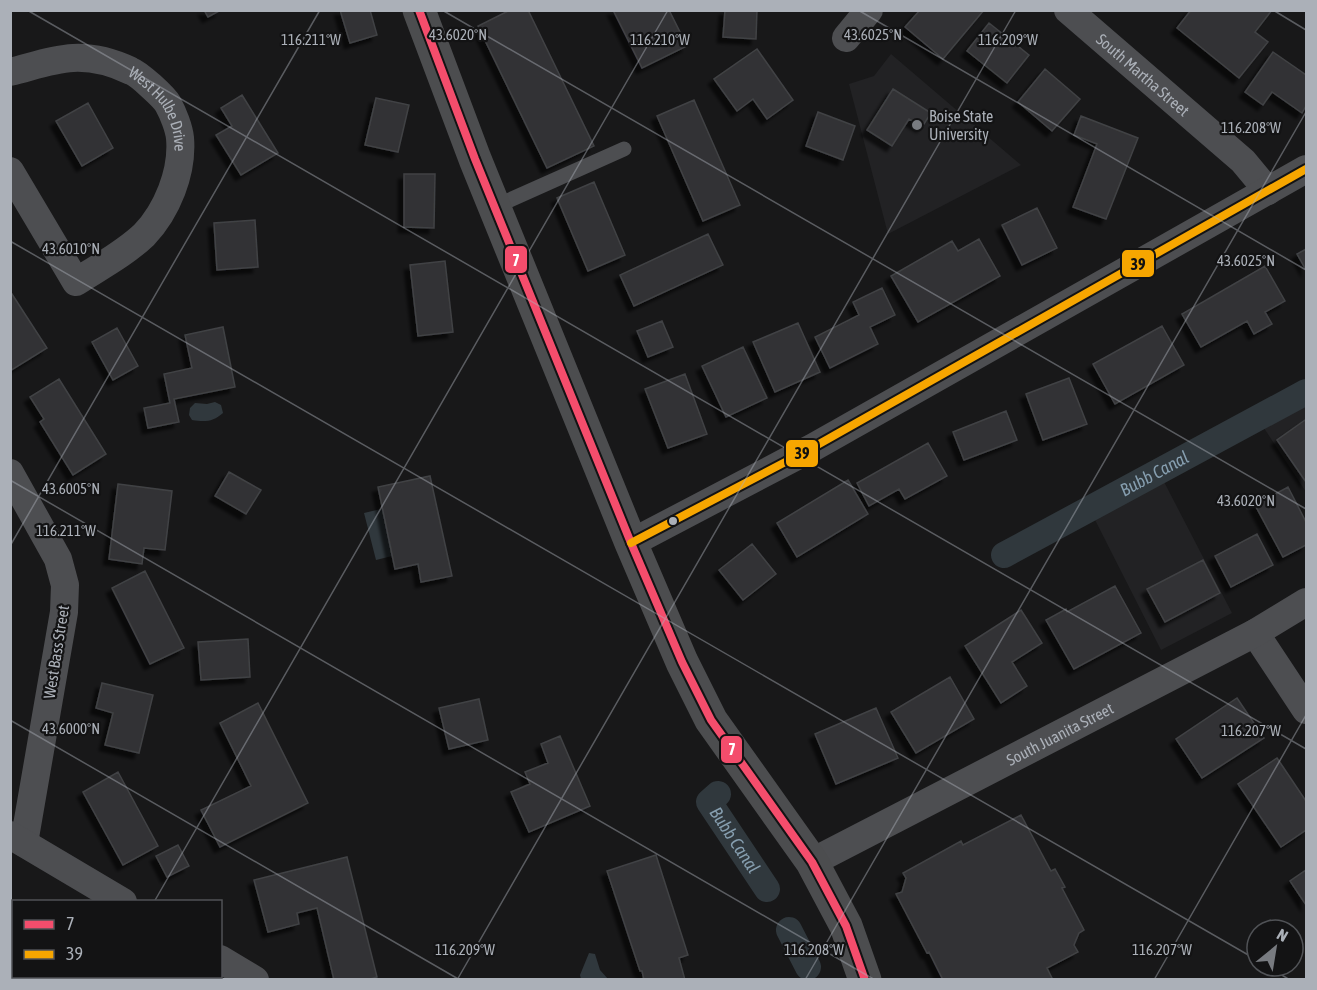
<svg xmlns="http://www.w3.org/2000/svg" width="1317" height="990" font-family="'Asap Condensed',sans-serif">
	<defs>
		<filter id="shadow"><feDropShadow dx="-5.5" dy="5.5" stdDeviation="1.5" flood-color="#0009"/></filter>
	</defs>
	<rect width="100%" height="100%" fill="#181819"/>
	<path fill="#222224" d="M891 54 1021 165 888 234 849 84 874 76Z
		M1306 402V492L1262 425Z
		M1161 476 1232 613 1161 650 1091 512Z"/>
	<path fill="#30383d" d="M215 402 221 405 223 413C213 422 205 422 192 420L189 415 190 408 195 403 207 404Z
		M385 508 396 555 376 560 364 513Z
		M589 953 595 954 600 970 608 979H581L580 975Z"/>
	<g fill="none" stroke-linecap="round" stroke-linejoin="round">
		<g stroke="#30383d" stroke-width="26">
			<path id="s1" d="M1004 555 1306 392"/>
			<path id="s2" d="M718 794 709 802 767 889"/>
			<path d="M789 930 808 967"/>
		</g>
	</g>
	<path fill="#333334" stroke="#414245" stroke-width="1.5" filter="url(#shadow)" d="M204 10H221L208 17Z
		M340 10H370L377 35 350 43Z
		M510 10H528L594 146 547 168 478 26Z
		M613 10H669L687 46 642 68Z
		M725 10H757L756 39 723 37Z
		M920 10H984L943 59 905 27Z
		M1191 10H1272L1255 32 1268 42 1239 78 1177 28Z
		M989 23 1029 55 1007 83 967 51Z
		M757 49 793 100 767 119 753 99 737 111 714 79Z
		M1273 52 1306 75V106L1302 113 1272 92 1263 105 1245 92Z
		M1045 69 1080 99 1052 131 1018 102Z
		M893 89 931 113 922 127 909 119 892 146 867 130Z
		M242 95 278 153 241 175 216 135 232 126 221 108Z
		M376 98 409 105 398 152 365 145Z
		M694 100 740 205 703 221 657 116Z
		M88 103 113 148 82 166 56 121Z
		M818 112 855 126 843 160 806 146Z
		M1081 116 1138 138 1106 219 1073 207 1097 144 1074 135Z
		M404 174H435L434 228 404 227Z
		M594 182 625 255 588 271 557 198Z
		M1037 208 1057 248 1022 265 1002 225Z
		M255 220 258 267 217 270 214 223Z
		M708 234 723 265 634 306 620 275Z
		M979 239 1000 276 918 322 891 276 952 241 958 251Z
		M1306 249V270L1297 254Z
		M445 261 453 332 418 336 410 265Z
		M1265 266 1285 301 1265 312 1272 324 1254 334 1247 321 1201 347 1182 314Z
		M882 288 895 315 870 327 878 344 830 368 815 337 859 315 853 302Z
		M10 291 47 348 10 371Z
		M662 321 673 347 648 357 637 331Z
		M798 323 820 372 775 392 753 342Z
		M1162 326 1184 365 1115 404 1093 364Z
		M223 327 235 387 174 399 179 422 148 428 144 408 170 403 164 374 192 368 185 335Z
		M117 328 138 366 113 380 92 342Z
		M743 347 767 398 726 417 702 366Z
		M685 374 707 434 668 448 645 389Z
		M1069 378 1087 424 1043 440 1026 394Z
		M59 379 106 454 73 475 40 422 44 419 30 397Z
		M1006 411 1017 440 964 460 953 432Z
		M1305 420 1306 422V482L1277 440Z
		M928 443 947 476 905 499 899 489 869 506 857 483Z
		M229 472 261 490 246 514 215 496Z
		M430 476 452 576 421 582 418 564 395 569 378 487Z
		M848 480 868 514 797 557 777 523Z
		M118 484 172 491 165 550 144 548 142 564 109 559Z
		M1288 487 1306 522V545L1283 557 1255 505Z
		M1257 534 1273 565 1231 587 1215 556Z
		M752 544 776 574 743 600 719 570Z
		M1203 560 1220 593 1165 622 1147 589Z
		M145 571 184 648 150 664 112 588Z
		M1115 586 1141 633 1074 669 1046 620 1066 609 1067 612Z
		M1021 610 1042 643 1012 662 1027 686 1001 703 965 646Z
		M248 639 250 677 201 680 198 642Z
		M950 677 974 719 916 753 891 712Z
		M102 683 153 695 139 753 105 745 113 713 96 708Z
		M1237 698 1264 738 1202 778 1176 739Z
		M479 699 488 740 449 749 439 708Z
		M258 703 308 803 220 847 201 810 251 786 220 723Z
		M876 708 898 758 836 784 815 734Z
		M560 736 590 806 529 832 511 792 530 784 525 772 548 763 541 744Z
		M1277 758 1306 801V830L1281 847 1238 784Z
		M118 772 158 846 123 865 83 792Z
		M1021 815 1051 871 1055 869 1065 887 1062 888 1084 930 1079 933 1074 945 1078 952 1047 968 1053 980H943L929 952 927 953 896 894 902 892 906 878 903 873 961 841 963 845Z
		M178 845 189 866 167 877 156 856Z
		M656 855 688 955 679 958 685 980H644L642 971H640L607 871Z
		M347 857 377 977 367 980H334L317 908 297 913 299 924 268 932 254 880Z
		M1306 870V905L1290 881Z
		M10 906 14 907V924L10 929Z
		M66 976H124L122 980H71Z"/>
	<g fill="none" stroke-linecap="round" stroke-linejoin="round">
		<path stroke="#4d4e51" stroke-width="15" d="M494 207 624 149"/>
		<g stroke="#4d4e51" stroke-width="28">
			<path id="s3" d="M1068 10 1243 161 1268 191"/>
			<path d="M846 38 869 10"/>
			<path id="s4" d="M10 72C31 67 52 59 73 58 92 57 114 63 131 71 139 74 164 97 168 104 173 113 179 128 180 138 183 172 167 211 144 235 124 254 99 267 76 282L10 171"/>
			<path d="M10 473 58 559 65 585 64 612 24 843"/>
			<path d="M631 543 812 448 1306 169"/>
			<path d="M1255 633 1306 710"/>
			<path d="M10 835 123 902"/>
			<path id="s5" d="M812 862 1255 633 1306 602"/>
			<path d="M220 959 255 980"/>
		</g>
		<path stroke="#4c4d4f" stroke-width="33" d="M419 10 475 159 631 543 682 662 711 720 812 862 846 926 865 980"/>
		<defs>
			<path id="bus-1" d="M419 10 475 159 631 543 682 662 711 720 812 862 846 926 865 980"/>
			<path id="bus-2" d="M631 543 812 448 1306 169"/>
		</defs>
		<use href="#bus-1" stroke="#131314" stroke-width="12"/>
		<use href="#bus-2" stroke="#131314" stroke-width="12"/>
		<use href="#bus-1" stroke="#f44d6c" stroke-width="8"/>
		<use href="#bus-2" stroke="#f7a600" stroke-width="8"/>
	</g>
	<path fill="none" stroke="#abb0b8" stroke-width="1.5" stroke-opacity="0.45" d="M27 10 1306 749M442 10 1306 509M858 10 1306 270M1273 10 1306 30M10 241 1257 960M10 480 875 980M10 546 320 10M10 720 460 980M154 902 668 10M10 960 14 962M1267 966 1290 980M39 976 45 980M109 980 110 976M457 980 1016 10M805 980 1306 112M1154 980 1306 715"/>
	<circle fill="#787b80" stroke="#131314" stroke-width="2" cx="917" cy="125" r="6"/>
	<circle fill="#abb0b8" stroke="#131314" stroke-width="2" cx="673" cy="521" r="5"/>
	<g text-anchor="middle" stroke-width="4.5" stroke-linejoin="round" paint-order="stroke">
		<g font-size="16" fill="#abb0b8" stroke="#131314">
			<text dy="6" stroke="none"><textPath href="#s3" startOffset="99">South Martha Street</textPath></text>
			<text dy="6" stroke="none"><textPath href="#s4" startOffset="174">West Hulbe Drive</textPath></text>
			<text transform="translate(56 652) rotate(-81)" y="6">West Bass Street</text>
			<text dy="6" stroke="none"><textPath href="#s5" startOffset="279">South Juanita Street</textPath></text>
		</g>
		<g font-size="16" fill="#abb0b8" stroke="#131314" text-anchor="start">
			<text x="929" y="122">Boise State<tspan x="929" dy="18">University</tspan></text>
		</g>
		<g font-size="18" font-style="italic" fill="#869eaf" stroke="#131314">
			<text dy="6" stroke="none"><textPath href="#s1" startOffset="171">Bubb Canal</textPath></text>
			<text dy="6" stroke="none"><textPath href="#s2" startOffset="58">Bubb Canal</textPath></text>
		</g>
	</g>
	<g font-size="15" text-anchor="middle" fill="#abb0b8" stroke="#131314" stroke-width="4.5" stroke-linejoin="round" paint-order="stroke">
		<text x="458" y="40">43.6020°N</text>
		<text x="873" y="40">43.6025°N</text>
		<text x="311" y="45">116.211°W</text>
		<text x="660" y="45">116.210°W</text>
		<text x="1008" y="45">116.209°W</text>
		<text x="1251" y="133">116.208°W</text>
		<text x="71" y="254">43.6010°N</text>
		<text x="1246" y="266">43.6025°N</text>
		<text x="71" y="494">43.6005°N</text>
		<text x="1246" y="506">43.6020°N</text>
		<text x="66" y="536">116.211°W</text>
		<text x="71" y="734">43.6000°N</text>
		<text x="1251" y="736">116.207°W</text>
		<text x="465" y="955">116.209°W</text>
		<text x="814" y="955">116.208°W</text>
		<text x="1162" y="955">116.207°W</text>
	</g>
	<g stroke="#131314" stroke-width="2">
		<rect x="504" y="245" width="24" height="29" rx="6" fill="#f44d6c"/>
		<rect x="1121" y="249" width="34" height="29" rx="6" fill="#f7a600"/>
		<rect x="785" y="439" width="34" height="29" rx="6" fill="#f7a600"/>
		<rect x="720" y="735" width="23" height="29" rx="6" fill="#f44d6c"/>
	</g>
	<g font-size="16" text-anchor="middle" font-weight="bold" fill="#fff">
		<text x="516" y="266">7</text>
		<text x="732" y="755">7</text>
	</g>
	<g font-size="16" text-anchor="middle" font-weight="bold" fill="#111">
		<text x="1138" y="270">39</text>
		<text x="802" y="459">39</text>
	</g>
	<rect width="1317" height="990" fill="none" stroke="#abb0b8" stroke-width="24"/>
	<rect x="12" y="900" width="210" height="78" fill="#131314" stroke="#505256" stroke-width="1.5"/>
	<rect x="24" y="920" width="30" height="9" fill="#f44d6c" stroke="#505256" stroke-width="1.5"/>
	<text x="66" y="930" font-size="18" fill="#abb0b8">7</text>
	<rect x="24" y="950" width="30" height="9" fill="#f7a600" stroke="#505256" stroke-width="1.5"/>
	<text x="66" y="960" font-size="18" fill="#abb0b8">39</text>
	<g transform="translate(1275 948) rotate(30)"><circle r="28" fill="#131314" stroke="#505256" stroke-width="1.5"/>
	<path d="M0-4.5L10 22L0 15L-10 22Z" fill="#787b80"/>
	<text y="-9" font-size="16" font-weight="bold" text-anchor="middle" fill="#abb0b8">N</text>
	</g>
</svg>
